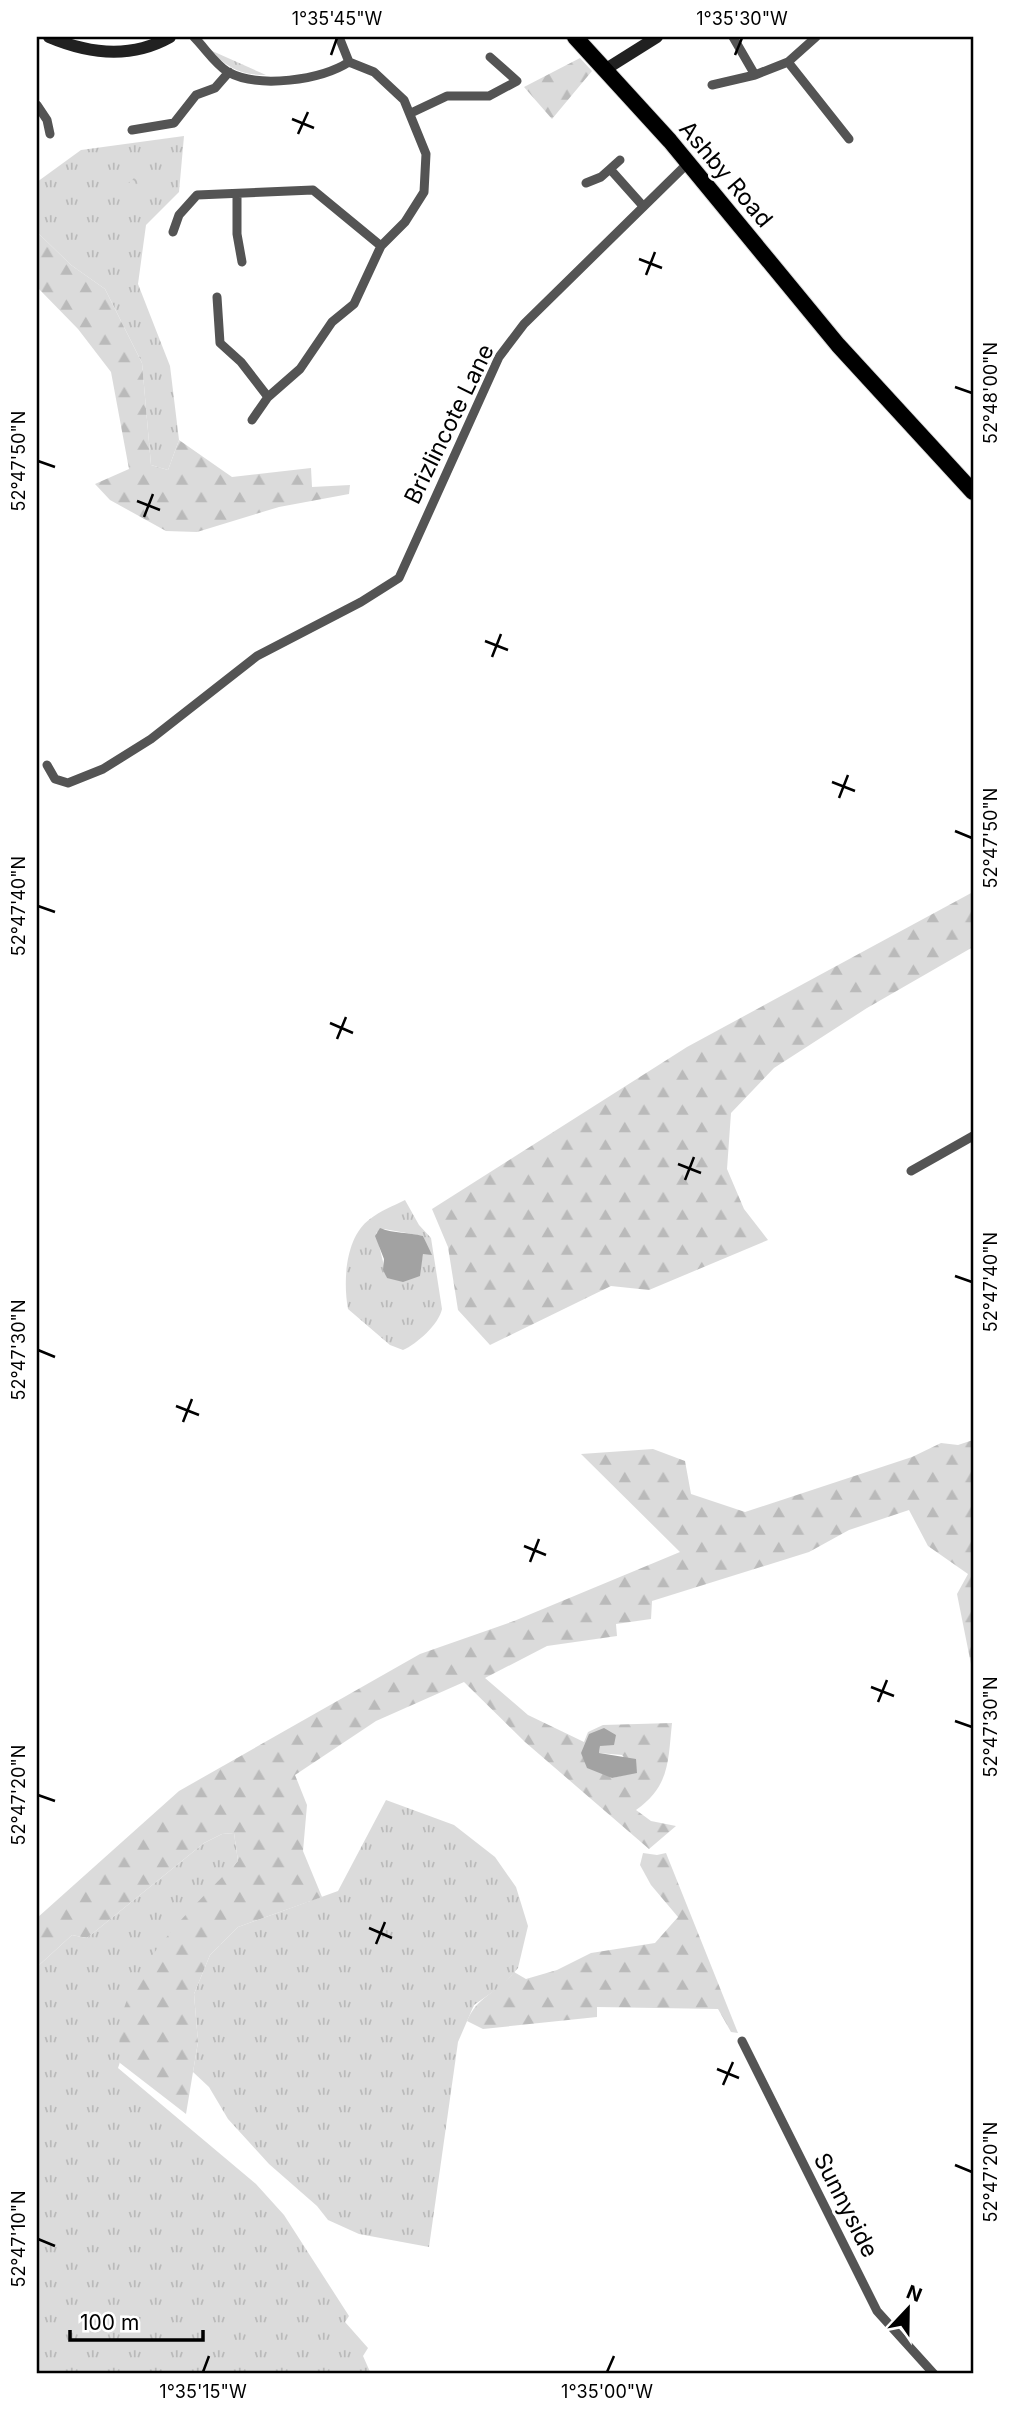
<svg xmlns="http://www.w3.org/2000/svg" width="1010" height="2411" font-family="Inter,sans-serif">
	<defs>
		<pattern id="grass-tufts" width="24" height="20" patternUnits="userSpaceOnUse" patternTransform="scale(1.75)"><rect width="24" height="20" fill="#dbdbdb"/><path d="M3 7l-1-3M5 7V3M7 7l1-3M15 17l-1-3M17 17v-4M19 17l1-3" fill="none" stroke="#bababa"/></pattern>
		<pattern id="forest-firs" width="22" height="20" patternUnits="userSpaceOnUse" patternTransform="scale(1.75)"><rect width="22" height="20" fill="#dbdbdb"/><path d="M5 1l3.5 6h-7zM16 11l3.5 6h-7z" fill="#bababa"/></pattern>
		<pattern id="park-crowns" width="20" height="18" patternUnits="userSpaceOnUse" patternTransform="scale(1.75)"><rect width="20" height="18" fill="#dbdbdb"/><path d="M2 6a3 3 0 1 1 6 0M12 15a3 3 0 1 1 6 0" fill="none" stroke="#bababa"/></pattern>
	</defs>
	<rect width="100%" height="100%" fill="#fff"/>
	<path fill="url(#grass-tufts)" fill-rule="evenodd" d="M210 50 266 75C240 75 228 68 210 50Z
		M184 136 179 192 146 225 138 284 170 366 179 440 168 470 151 465 142 363 105 289 71 265 37 232V182L81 150Z
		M405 1200 419 1225 431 1238 442 1309C439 1324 417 1344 403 1350L390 1345 348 1309C343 1282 345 1237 370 1219 380 1211 393 1206 405 1200ZM384 1229 423 1236 429 1252 423 1254 421 1264 387 1278 376 1233Z
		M386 1800 454 1825 495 1857 516 1887 528 1926 518 1968 504 1984 474 2005 458 2042 429 2247 359 2234 328 2220 317 2206 269 2164 228 2119 209 2087 193 2072 198 2042 194 1994 210 1955 238 1927 338 1891Z
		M234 1833 238 1861 157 1951 118 2068 256 2184 284 2215 349 2316 345 2322 368 2348 363 2356 371 2374H37V1967L72 1935 87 1938 204 1843 222 1834Z"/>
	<path fill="url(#forest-firs)" fill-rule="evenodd" d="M580 58 592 71 552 119 524 87Z
		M37 232 71 265 105 289 142 363 151 465 168 470 179 440 232 477 311 468 312 487 350 485 349 494 279 507 197 532 166 531 110 500 95 484 129 469 111 372 78 329 37 287Z
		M973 892V947L867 1008 774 1068 731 1113 727 1169 744 1209 768 1240 649 1290 611 1286 490 1345 458 1310 448 1247 432 1209 687 1047Z
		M973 1440V1674L957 1594 968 1574 928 1546 909 1510 849 1530 809 1552 652 1601 651 1619 616 1624 617 1636 547 1646 485 1678 528 1715 584 1742 588 1732 603 1725 672 1723C668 1761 670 1786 636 1810L651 1821 676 1826 649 1849 525 1742 464 1682 376 1721 295 1775 307 1805 303 1851 322 1897 238 1927 210 1955 194 1994 198 2042 186 2114 120 2063C120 2049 118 2033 121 2020 134 1961 197 1903 238 1861L234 1833 222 1834 204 1843 87 1938 72 1935 37 1967V1918L179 1791 420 1654 514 1621 680 1552 581 1454 653 1449 685 1461 691 1494 745 1512 912 1457 941 1443 958 1445ZM616 1736 600 1746 599 1753 622 1755 637 1772 612 1778 581 1753Z
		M643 1853 657 1855 666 1853 738 2033 731 2032 718 2009 597 2007V2017L483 2029 467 2021C478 1995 498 1993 514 1972L526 1979 557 1970 591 1953 655 1943 678 1917 651 1885 640 1865Z"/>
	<path fill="url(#park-crowns)" d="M142 170 151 179 135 194 127 185Z"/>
	<path fill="#a2a2a2" d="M380 1228C395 1234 408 1232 423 1236L432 1255 423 1254 420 1276 403 1282 387 1278 383 1270 384 1259 375 1236Z
		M604 1728 616 1735 614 1745 600 1746 599 1753 636 1759 637 1773 612 1778 587 1768 581 1753 589 1734Z"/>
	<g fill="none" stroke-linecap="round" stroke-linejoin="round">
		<defs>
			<path id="highway" d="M575 37 670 141 838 345 973 492"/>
		</defs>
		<use href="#highway" stroke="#dbdbdb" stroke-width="18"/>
		<path stroke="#545454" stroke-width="9" d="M194 37C205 48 215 64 228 72 259 89 321 80 349 62
			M733 37 755 75 788 62 816 37
			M788 62 849 139
			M712 85 755 75
			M37 105 47 120 50 134
			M411 113 447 96H489L517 81 490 57
			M132 130 174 123 196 95 215 88 229 72
			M620 160 610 169 643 206
			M586 183 601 177 610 169
			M237 194V234L242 262
			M173 232 179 215 197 195 313 190 381 246
			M217 297 220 343 241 362 268 397
			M252 420 268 397 300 369 332 322 354 304 381 246 405 222 424 192 426 154 404 100 374 72 349 62 339 37
			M47 765 55 779 68 783 103 769 151 739 257 656 361 602 399 578 499 357 524 324 688 163
			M911 1171 973 1136
			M742 2041 877 2311 934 2374"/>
		<path stroke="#212121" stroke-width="12" d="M49 37C89 54 131 59 170 37
			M606 69 657 37"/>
		<use href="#highway" stroke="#000" stroke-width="16"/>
	</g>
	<path fill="none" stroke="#000" stroke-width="2.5" d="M331 55 337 38M735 55 742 38M292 119 314 128M298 134 308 112M639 259 662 268M646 275 655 252M955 387 972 393M38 461 55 467M137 501 160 510M144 517 153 494M485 641 508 650M492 657 501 634M832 782 855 791M839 798 848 775M955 831 972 838M38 906 55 912M330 1023 353 1033M337 1039 346 1017M678 1164 701 1173M685 1180 694 1157M955 1276 972 1282M38 1350 55 1357M176 1406 199 1415M183 1422 192 1399M524 1546 546 1555M530 1562 539 1539M871 1687 894 1696M878 1702 887 1680M955 1721 972 1727M38 1795 55 1801M369 1928 392 1938M376 1944 385 1922M717 2069 739 2078M723 2085 733 2062M955 2165 972 2172M38 2239 55 2246M203 2372 209 2356M607 2372 614 2356"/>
	<g text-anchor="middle" stroke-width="6" stroke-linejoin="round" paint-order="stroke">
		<g font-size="23" fill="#000" stroke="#fff">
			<text transform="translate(726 174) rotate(50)" y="8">Ashby Road</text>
			<text transform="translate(449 424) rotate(-64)" y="8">Brizlincote Lane</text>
			<text transform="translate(846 2205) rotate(63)" y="8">Sunnyside</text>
		</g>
	</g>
	<rect width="1010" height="2411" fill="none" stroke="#ffffff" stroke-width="77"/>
	<g transform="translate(908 2309) rotate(22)" stroke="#ffffff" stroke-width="5" paint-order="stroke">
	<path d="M0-5L12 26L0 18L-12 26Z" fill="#000000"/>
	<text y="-10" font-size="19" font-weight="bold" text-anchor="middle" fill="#000000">N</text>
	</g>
	<path d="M70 2330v10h133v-10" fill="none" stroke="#000000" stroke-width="3.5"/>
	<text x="80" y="2330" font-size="21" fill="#000000" stroke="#ffffff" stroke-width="5" paint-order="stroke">100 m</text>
	<rect x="38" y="38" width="934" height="2334" fill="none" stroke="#000" stroke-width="2.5"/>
	<g font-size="18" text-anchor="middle" fill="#000">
		<text x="337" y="25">1°35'45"W</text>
		<text x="742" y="25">1°35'30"W</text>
		<text transform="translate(991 393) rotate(-90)" y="6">52°48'00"N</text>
		<text transform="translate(19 461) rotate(-90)" y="6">52°47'50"N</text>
		<text transform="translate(991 838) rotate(-90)" y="6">52°47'50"N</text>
		<text transform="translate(19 906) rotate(-90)" y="6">52°47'40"N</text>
		<text transform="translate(991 1282) rotate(-90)" y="6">52°47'40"N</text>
		<text transform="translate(19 1350) rotate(-90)" y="6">52°47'30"N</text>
		<text transform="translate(991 1727) rotate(-90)" y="6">52°47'30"N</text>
		<text transform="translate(19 1795) rotate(-90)" y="6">52°47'20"N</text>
		<text transform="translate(991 2172) rotate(-90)" y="6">52°47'20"N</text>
		<text transform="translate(19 2239) rotate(-90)" y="6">52°47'10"N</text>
		<text x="203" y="2398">1°35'15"W</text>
		<text x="607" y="2398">1°35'00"W</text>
	</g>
</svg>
